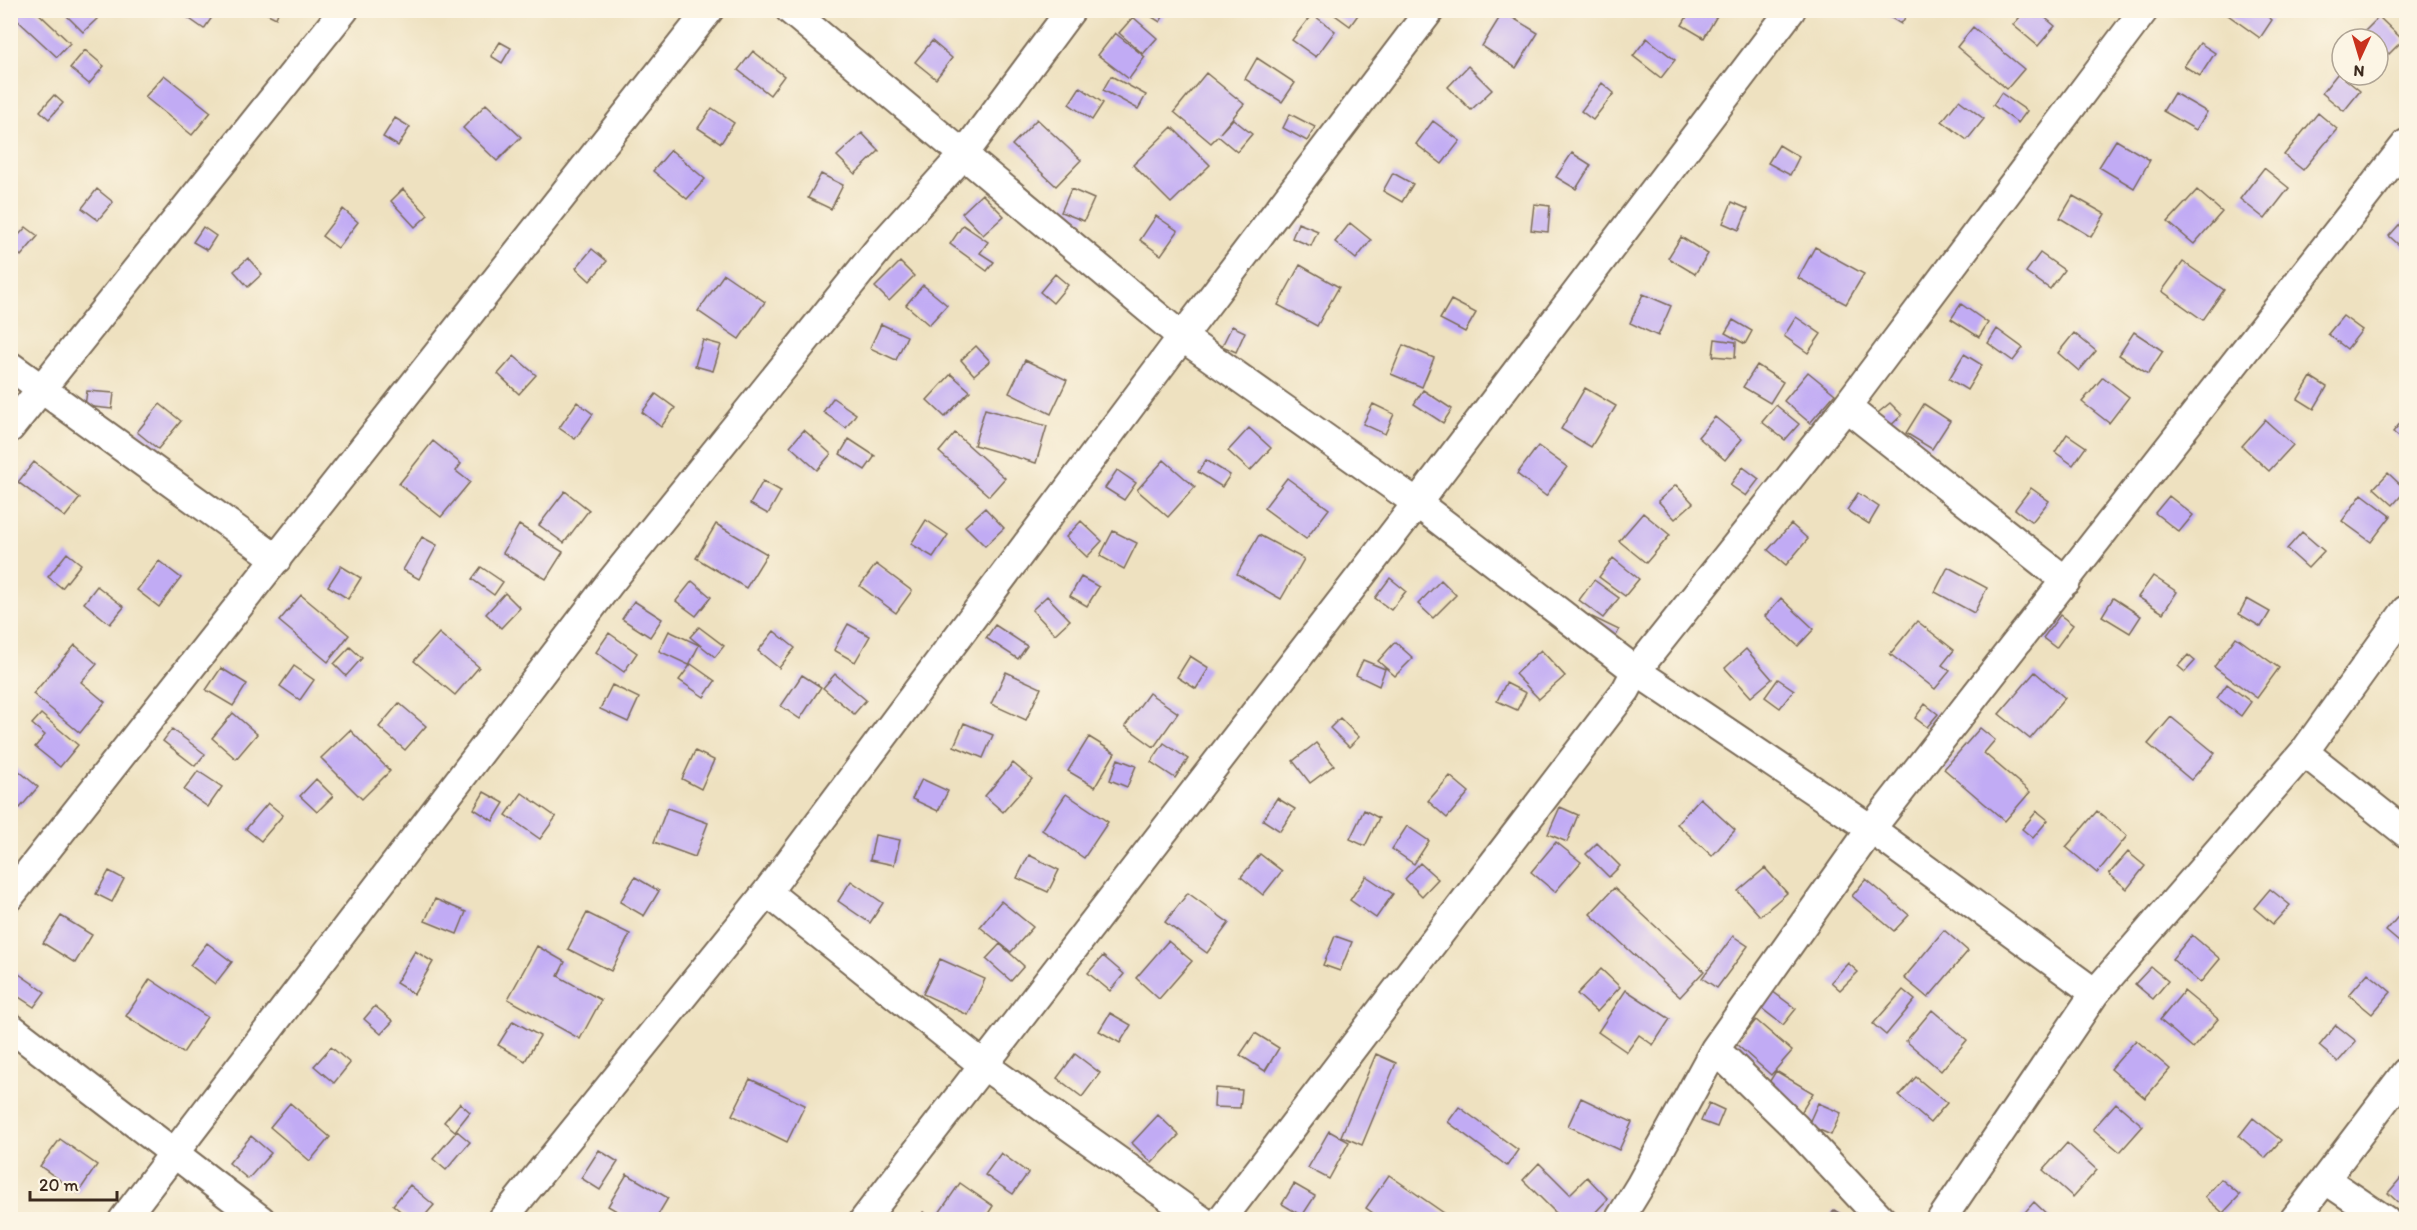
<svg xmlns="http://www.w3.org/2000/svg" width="2417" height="1230" font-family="Itim,sans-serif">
	<rect width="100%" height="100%" fill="#fcf5e5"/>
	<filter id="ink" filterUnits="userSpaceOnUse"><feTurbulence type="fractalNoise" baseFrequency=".0167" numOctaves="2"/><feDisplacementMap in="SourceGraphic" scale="12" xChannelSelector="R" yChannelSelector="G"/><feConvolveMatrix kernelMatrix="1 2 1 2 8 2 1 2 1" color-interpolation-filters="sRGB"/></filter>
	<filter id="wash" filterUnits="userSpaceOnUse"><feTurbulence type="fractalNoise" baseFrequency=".008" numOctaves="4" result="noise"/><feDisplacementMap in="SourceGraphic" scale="24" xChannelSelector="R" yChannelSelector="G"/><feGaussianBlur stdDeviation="1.35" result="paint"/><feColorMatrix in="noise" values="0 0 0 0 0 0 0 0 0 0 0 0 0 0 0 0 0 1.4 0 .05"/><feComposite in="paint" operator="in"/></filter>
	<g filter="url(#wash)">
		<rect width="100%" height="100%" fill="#eee1c0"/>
		<g id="blocks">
			<path fill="#c1abf4" d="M20 10H35L70 43 57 57 14 17Z
				M72 10H90L98 18 83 32 67 16Z
				M177 10H217L204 29Z
				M260 10H279L276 18Z
				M1141 10H1167L1160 22Z
				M1338 10H1358L1360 12 1350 26 1335 15Z
				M1691 10H1712L1718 14 1704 38 1682 25Z
				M1878 10H1910L1901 24Z
				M2026 10H2036L2055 26 2038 46 2013 25Z
				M2221 10H2259L2272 20 2260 38Z
				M1503 12 1538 33 1516 68 1482 46Z
				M1312 14 1335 31 1316 57 1292 40Z
				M1133 17 1157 38 1143 54 1119 33Z
				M2379 17 2403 40 2389 54 2378 44V39H2373L2365 31Z
				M1973 27 2024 69 2007 89 1957 47Z
				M1115 33 1145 57 1129 79 1098 55Z
				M1647 38 1675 60 1661 78 1633 56Z
				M932 41 952 58 936 79 915 62Z
				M500 42 511 48 502 63 491 56Z
				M2200 43 2215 53 2200 76 2184 66Z
				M85 50 104 66 89 84 70 68Z
				M753 51 784 76 770 95 738 70Z
				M1257 58 1295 83 1282 102 1245 79Z
				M1468 66 1492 90 1471 110 1448 87Z
				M1206 73 1244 104 1220 133 1233 119 1252 134 1237 152 1218 136 1211 143 1174 112Z
				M2338 73 2360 91 2344 111 2322 93Z
				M164 75 211 112 192 135 145 97Z
				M1111 76 1146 95 1138 109 1103 90Z
				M1602 83 1614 93 1593 120 1581 111Z
				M1080 87 1103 103 1092 120 1069 104Z
				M2001 93 2027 111 2018 123 1993 105Z
				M2174 93 2207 112 2196 130 2163 111Z
				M54 95 63 103 49 119 40 111Z
				M1959 100 1984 119 1967 140 1942 121Z
				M486 104 521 137 497 161 463 128Z
				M712 108 734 123 721 143 698 128Z
				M2318 113 2337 129 2303 170 2284 155Z
				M1290 114 1315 127 1307 141 1283 128Z
				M395 118 410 127 398 146 383 137Z
				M1037 119 1081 160 1056 186 1012 145Z
				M1433 121 1460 141 1442 164 1416 144Z
				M1172 127 1210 165 1171 203 1133 165Z
				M862 133 879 151 855 174 837 156Z
				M2116 140 2150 160 2134 188 2099 167Z
				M1779 145 1799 157 1790 175 1768 163Z
				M671 150 705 179 687 199 653 171Z
				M1572 153 1591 165 1576 189 1556 177Z
				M2264 168 2289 188 2265 219 2240 199Z
				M1393 173 1413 184 1402 202 1383 191Z
				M821 174 843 185 831 209 808 198Z
				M97 189 113 202 98 220 82 208Z
				M403 189 428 215 415 227 391 201Z
				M1071 189 1094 199 1084 221 1061 212Z
				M2197 190 2222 212 2194 244 2168 222Z
				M982 194 1004 216 983 235 962 213Z
				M2073 196 2105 214 2091 237 2060 218Z
				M1732 202 1748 209 1739 230 1723 223Z
				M1534 204 1550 206 1548 232 1531 230Z
				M343 209 358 222 338 248 322 236Z
				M1156 216 1178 231 1161 255 1140 240Z
				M2406 217V251L2389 236Z
				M1298 223 1318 231 1311 246 1292 238Z
				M1350 223 1371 240 1356 259 1335 242Z
				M963 225 988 242 980 253 994 262 987 271 950 244Z
				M26 227 38 236 21 256 10 245Z
				M203 227 216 236 207 250 193 242Z
				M1681 237 1708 254 1695 274 1668 258Z
				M1815 247 1864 274 1846 304 1798 278Z
				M592 249 607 261 590 281 576 268Z
				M2040 253 2064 270 2050 289 2026 272Z
				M248 258 262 274 248 287 234 271Z
				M900 262 914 276 889 301 875 287Z
				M2183 262 2224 290 2203 320 2162 291Z
				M1300 265 1339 287 1317 326 1278 305Z
				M724 274 765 302 739 339 698 311Z
				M1055 274 1068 285 1053 303 1040 292Z
				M923 285 947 305 929 325 906 305Z
				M1643 294 1671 306 1658 336 1630 323Z
				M1451 300 1476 313 1465 332 1440 319Z
				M1961 304 1988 323 1979 337 1951 319Z
				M2343 316 2362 330 2347 349 2328 334Z
				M1796 317 1821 334 1808 353 1784 336Z
				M1733 320 1752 331 1745 344 1725 333Z
				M881 324 907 336 896 360 870 348Z
				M1232 326 1245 332 1236 352 1222 346Z
				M1997 329 2023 348 2013 361 1988 343Z
				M2134 332 2163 351 2148 374 2119 355Z
				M2074 333 2096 351 2079 371 2058 353Z
				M1715 339 1736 342 1735 358 1713 356Z
				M703 340 721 345 713 371 695 366Z
				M1403 345 1434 358 1422 387 1391 374Z
				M976 346 990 361 974 375 961 360Z
				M1964 354 1982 365 1967 390 1949 379Z
				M514 356 536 375 519 394 498 374Z
				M1025 360 1067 380 1051 414 1009 393Z
				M1757 365 1783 382 1770 403 1743 387Z
				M1808 372 1835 394 1810 423 1784 401Z
				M951 374 970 391 945 417 927 400Z
				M2103 377 2129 397 2109 423 2082 402Z
				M2311 377 2327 387 2314 409 2298 399Z
				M1585 388 1616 406 1591 447 1561 429Z
				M1423 390 1452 409 1443 423 1414 404Z
				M87 391 114 393 112 409 85 406Z
				M656 394 675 408 661 427 642 412Z
				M833 398 856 414 846 428 823 412Z
				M577 402 593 414 575 439 559 428Z
				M1890 403 1902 415 1887 429 1874 416Z
				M160 404 181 421 158 449 137 432Z
				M1373 404 1394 414 1385 434 1363 424Z
				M1924 404 1950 421 1932 449 1906 433Z
				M1776 405 1799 424 1785 440 1762 422Z
				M985 409 1047 426 1036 463 974 445Z
				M1715 417 1742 439 1725 460 1698 437Z
				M2265 420 2293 445 2269 471 2242 446Z
				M2402 421 2406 424V443L2393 432Z
				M1249 428 1271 448 1250 471 1228 451Z
				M804 430 831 454 817 470 790 446Z
				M955 433 1005 478 989 496 939 452Z
				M2067 434 2086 447 2073 465 2055 452Z
				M849 439 875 456 865 470 840 454Z
				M433 441 461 464 456 471 470 482 441 517 399 484Z
				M1538 446 1567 467 1546 496 1517 474Z
				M1164 460 1195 487 1168 517 1137 490Z
				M1206 460 1230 475 1222 487 1198 472Z
				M34 462 80 498 65 517 18 482Z
				M1743 467 1759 479 1746 496 1730 485Z
				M1117 470 1136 483 1124 500 1105 488Z
				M2388 473 2406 490 2393 505 2374 488Z
				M1287 478 1329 509 1306 539 1264 508Z
				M763 481 781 491 768 514 750 504Z
				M1676 485 1693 503 1675 519 1658 501Z
				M2031 488 2049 501 2032 522 2015 509Z
				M565 491 589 510 564 543 539 525Z
				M1858 493 1879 507 1869 524 1847 510Z
				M2362 494 2391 516 2371 542 2342 521Z
				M2169 496 2193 515 2179 532 2155 513Z
				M985 508 1004 528 985 546 965 526Z
				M1643 513 1670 535 1646 563 1619 541Z
				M926 520 948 535 933 557 911 544Z
				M1081 521 1102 541 1087 557 1066 537Z
				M716 524 767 554 746 588 696 558Z
				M1791 524 1808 539 1786 565 1768 550Z
				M519 525 563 552 546 579 503 553Z
				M1113 531 1137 543 1124 569 1100 556Z
				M2302 532 2324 551 2308 568 2287 549Z
				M1259 535 1304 559 1281 599 1237 574Z
				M422 537 437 545 419 579 403 570Z
				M67 553 81 564 62 588 48 577Z
				M1613 558 1639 579 1625 596 1599 577Z
				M159 561 181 578 159 607 137 590Z
				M876 564 912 591 896 613 860 586Z
				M341 566 361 578 348 599 328 586Z
				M481 567 503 582 494 595 472 579Z
				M1948 567 1987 588 1974 613 1935 592Z
				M2153 576 2177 592 2163 613 2138 597Z
				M1081 577 1099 587 1087 606 1070 596Z
				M1390 578 1406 591 1391 610 1375 598Z
				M1441 580 1456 595 1433 618 1418 604Z
				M1594 580 1619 598 1603 618 1579 600Z
				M692 581 711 597 696 616 676 601Z
				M97 586 124 607 110 624 84 603Z
				M505 593 520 608 501 628 486 614Z
				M301 595 349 635 328 662 279 621Z
				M1047 596 1070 620 1055 634 1032 610Z
				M1781 598 1814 629 1798 646 1765 616Z
				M2113 598 2141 616 2130 633 2102 616Z
				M2247 599 2270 612 2261 627 2239 614Z
				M634 601 662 619 650 637 622 619Z
				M2060 615 2073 625 2056 648 2043 638Z
				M1592 617 1619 630 1611 646 1585 633Z
				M1917 621 1954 650 1942 665 1950 671 1935 689 1890 654Z
				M848 624 870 636 855 662 834 650Z
				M995 625 1027 646 1018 659 986 638Z
				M699 627 724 646 715 657 690 637Z
				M669 631 699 645 689 665 659 651Z
				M774 631 795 648 779 668 758 651Z
				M439 633 479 667 455 695 414 661Z
				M609 633 637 653 624 672 596 652Z
				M2236 637 2279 668 2257 698 2214 667Z
				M1395 642 1413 658 1395 676 1378 661Z
				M75 645 97 664 81 682 105 702 80 733 33 694Z
				M350 647 362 658 346 676 334 664Z
				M1746 649 1772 679 1751 697 1725 668Z
				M1541 650 1565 676 1539 699 1515 674Z
				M2188 655 2195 661 2185 672 2178 666Z
				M1190 656 1209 668 1196 689 1177 677Z
				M1363 660 1385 669 1379 686 1356 675Z
				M691 664 715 681 704 697 679 680Z
				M294 666 314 680 300 700 280 686Z
				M221 668 247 684 233 706 206 690Z
				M1006 672 1041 688 1026 720 991 704Z
				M2035 672 2065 698 2030 739 1999 714Z
				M835 674 866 700 854 714 823 688Z
				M802 675 821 687 800 719 781 706Z
				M1778 679 1794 690 1780 708 1765 697Z
				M1506 683 1526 693 1517 710 1497 701Z
				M2227 684 2251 702 2241 716 2217 698Z
				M612 685 639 698 628 722 600 709Z
				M1149 693 1178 713 1154 747 1125 726Z
				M399 703 426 726 405 750 379 727Z
				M1925 704 1938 714 1927 727 1915 718Z
				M233 713 257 734 236 759 212 738Z
				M41 714 78 745 60 767 35 747 45 735 32 724Z
				M2171 717 2215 753 2191 780 2148 744Z
				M1340 718 1359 737 1349 747 1330 728Z
				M964 723 993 735 983 758 954 746Z
				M1980 728 1995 740 1984 753 2030 792 2005 821 1944 769Z
				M172 729 205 754 195 766 163 741Z
				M350 730 390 771 362 799 321 758Z
				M1089 737 1115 753 1095 787 1068 771Z
				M1164 743 1188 759 1175 778 1151 762Z
				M1316 743 1334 765 1310 783 1293 761Z
				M695 751 714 760 701 789 682 779Z
				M1118 759 1136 766 1127 787 1110 780Z
				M1013 763 1032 779 1003 812 985 796Z
				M12 765 38 787 20 808 10 800Z
				M198 771 222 787 208 807 184 790Z
				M1450 776 1469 792 1447 818 1428 801Z
				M316 779 333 796 317 812 300 796Z
				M922 779 948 791 938 811 912 799Z
				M484 792 504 803 493 821 474 809Z
				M522 793 556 817 540 839 506 815Z
				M1066 794 1108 822 1084 858 1042 830Z
				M1277 798 1295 809 1280 831 1263 820Z
				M1700 798 1735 830 1712 856 1677 824Z
				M268 803 283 815 261 841 246 829Z
				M1560 807 1578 815 1567 842 1548 834Z
				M667 808 708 823 695 857 654 842Z
				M1364 810 1379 818 1365 846 1350 839Z
				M2037 811 2048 820 2033 838 2022 829Z
				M2097 811 2127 836 2097 873 2066 847Z
				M1407 826 1429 841 1414 864 1392 849Z
				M875 835 900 840 894 865 870 860Z
				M1556 842 1581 862 1555 892 1531 872Z
				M1597 843 1620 866 1609 877 1586 854Z
				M2128 852 2145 866 2127 889 2109 874Z
				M1260 854 1282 871 1263 895 1241 877Z
				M1029 855 1059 870 1048 892 1017 878Z
				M1420 863 1438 879 1422 896 1405 879Z
				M1765 868 1787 893 1760 916 1738 891Z
				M109 871 124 879 112 902 96 894Z
				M1366 876 1393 894 1376 918 1350 900Z
				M635 877 659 891 644 916 620 902Z
				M1866 879 1909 915 1894 931 1852 896Z
				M851 881 883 903 870 923 838 901Z
				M1614 888 1704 971 1680 997 1590 914Z
				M2270 889 2290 905 2273 924 2254 908Z
				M1188 893 1229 923 1207 953 1165 922Z
				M435 899 466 912 457 934 425 921Z
				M1001 901 1033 927 1011 952 980 927Z
				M2406 907V948L2386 931Z
				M587 913 630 934 611 971 568 949Z
				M61 916 92 935 75 963 43 943Z
				M1944 930 1968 951 1928 998 1904 978Z
				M2192 935 2220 959 2200 983 2172 959Z
				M1335 936 1352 942 1340 971 1323 965Z
				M1733 936 1748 946 1717 988 1702 978Z
				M1168 941 1192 961 1159 999 1136 978Z
				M207 943 232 962 215 984 190 965Z
				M1000 944 1024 966 1011 981 986 959Z
				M537 946 565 962 558 976 601 1000 580 1039 508 999Z
				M415 951 433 962 414 994 396 983Z
				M1103 956 1124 974 1110 991 1088 973Z
				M940 959 985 979 968 1015 923 994Z
				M1848 963 1858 972 1840 990 1831 982Z
				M2151 967 2168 981 2153 999 2135 984Z
				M1601 969 1620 987 1597 1012 1577 994Z
				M16 972 45 992 34 1007 10 991V980Z
				M2368 973 2391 992 2372 1014 2349 995Z
				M150 979 207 1017 183 1053 126 1016Z
				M1626 990 1670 1019 1653 1045 1639 1035 1627 1052 1598 1032Z
				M1903 990 1915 1000 1886 1035 1873 1024Z
				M1772 991 1796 1009 1783 1025 1760 1007Z
				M2184 991 2218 1019 2193 1048 2160 1020Z
				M375 1006 393 1021 381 1034 364 1019Z
				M1932 1010 1967 1040 1941 1071 1906 1041Z
				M1110 1013 1131 1025 1120 1043 1099 1031Z
				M1756 1020 1792 1051 1771 1075 1736 1044Z
				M513 1021 540 1036 525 1061 498 1045Z
				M2336 1025 2356 1041 2338 1062 2319 1046Z
				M1255 1033 1279 1048 1265 1071 1240 1055Z
				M2136 1040 2170 1069 2145 1098 2111 1069Z
				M331 1047 350 1063 334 1083 314 1066Z
				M1075 1054 1100 1073 1082 1097 1057 1078Z
				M1376 1054 1396 1063 1362 1145 1341 1136Z
				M1776 1071 1813 1093 1799 1116 1762 1094Z
				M1916 1077 1947 1103 1930 1123 1899 1096Z
				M750 1079 805 1105 787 1142 732 1115Z
				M1215 1088 1242 1090 1240 1108 1214 1107Z
				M1581 1098 1632 1122 1619 1150 1568 1126Z
				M290 1103 330 1137 310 1161 270 1127Z
				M460 1103 470 1112 455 1131 444 1122Z
				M1709 1103 1724 1110 1717 1127 1701 1121Z
				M1818 1103 1841 1113 1831 1135 1808 1125Z
				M2116 1103 2143 1126 2120 1152 2093 1129Z
				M1459 1107 1518 1150 1507 1166 1448 1122Z
				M1158 1115 1179 1135 1152 1163 1132 1143Z
				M2253 1118 2281 1140 2265 1158 2239 1136Z
				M457 1131 470 1142 446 1170 433 1159Z
				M1329 1131 1349 1142 1329 1179 1308 1168Z
				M251 1136 271 1153 248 1179 229 1163Z
				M60 1139 97 1165 78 1193 40 1166Z
				M2067 1143 2097 1170 2073 1197 2043 1170Z
				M599 1150 618 1162 600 1190 581 1178Z
				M1001 1153 1028 1173 1013 1194 985 1175Z
				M1539 1163 1570 1194 1587 1177 1608 1199 1588 1220H1563L1523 1180Z
				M2406 1172V1210L2388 1193Z
				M627 1174 668 1198 655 1220H632L608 1206Z
				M1389 1175 1454 1220H1383L1366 1208Z
				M2221 1179 2240 1195 2223 1213 2205 1197Z
				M960 1183 993 1206 984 1220H949L939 1213Z
				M1294 1184 1315 1196 1302 1216 1282 1204Z
				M410 1185 434 1205 421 1220H411L393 1205Z
				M2034 1202 2053 1220H2018Z
				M1834 1210 1851 1220H1828Z
				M923 1212 936 1220H919Z"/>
		</g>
	</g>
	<g filter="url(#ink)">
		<use href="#blocks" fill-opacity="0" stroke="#7a6a57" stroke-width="1.5"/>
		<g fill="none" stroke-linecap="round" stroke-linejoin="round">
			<defs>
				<path id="minor" d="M790 10 1182 337 1417 503 1636 671 1871 829 2095 993
					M10 366 277 559
					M1846 407 2066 581
					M10 428 344 10
					M2304 752 2406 833
					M767 892 982 1064 1201 1220
					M10 896 709 10
					M10 1027 261 1220
					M1715 1049 1795 1127 1882 1220
					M2326 1180 2385 1220
					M123 1220 609 584 881 246 964 154 1071 10
					M502 1220 767 892 1182 337 1430 10
					M864 1220 1417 503 1791 10
					M1221 1220 1626 690 1636 671 1846 407 2144 10
					M1619 1220 1641 1184 1715 1049 1871 829 2406 144
					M1941 1220 2095 993 2304 752 2406 610
					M2294 1220 2406 1072"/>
			</defs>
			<use href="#minor" stroke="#7a6a57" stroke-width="32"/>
			<use href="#minor" stroke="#fff" stroke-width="28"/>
		</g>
	</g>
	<rect width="2417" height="1230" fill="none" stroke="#fcf5e5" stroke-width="36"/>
	<g transform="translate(2360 57) rotate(184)"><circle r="28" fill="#fcf5e5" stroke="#afa495" stroke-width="1.5"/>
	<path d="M0-4.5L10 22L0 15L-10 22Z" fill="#c8321e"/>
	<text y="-9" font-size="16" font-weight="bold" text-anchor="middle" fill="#3b2a1e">N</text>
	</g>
	<path d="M30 1191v9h87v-9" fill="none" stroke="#3b2a1e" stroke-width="3"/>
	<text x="39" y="1191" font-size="18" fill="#3b2a1e" stroke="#fcf5e5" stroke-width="4.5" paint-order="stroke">20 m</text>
</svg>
